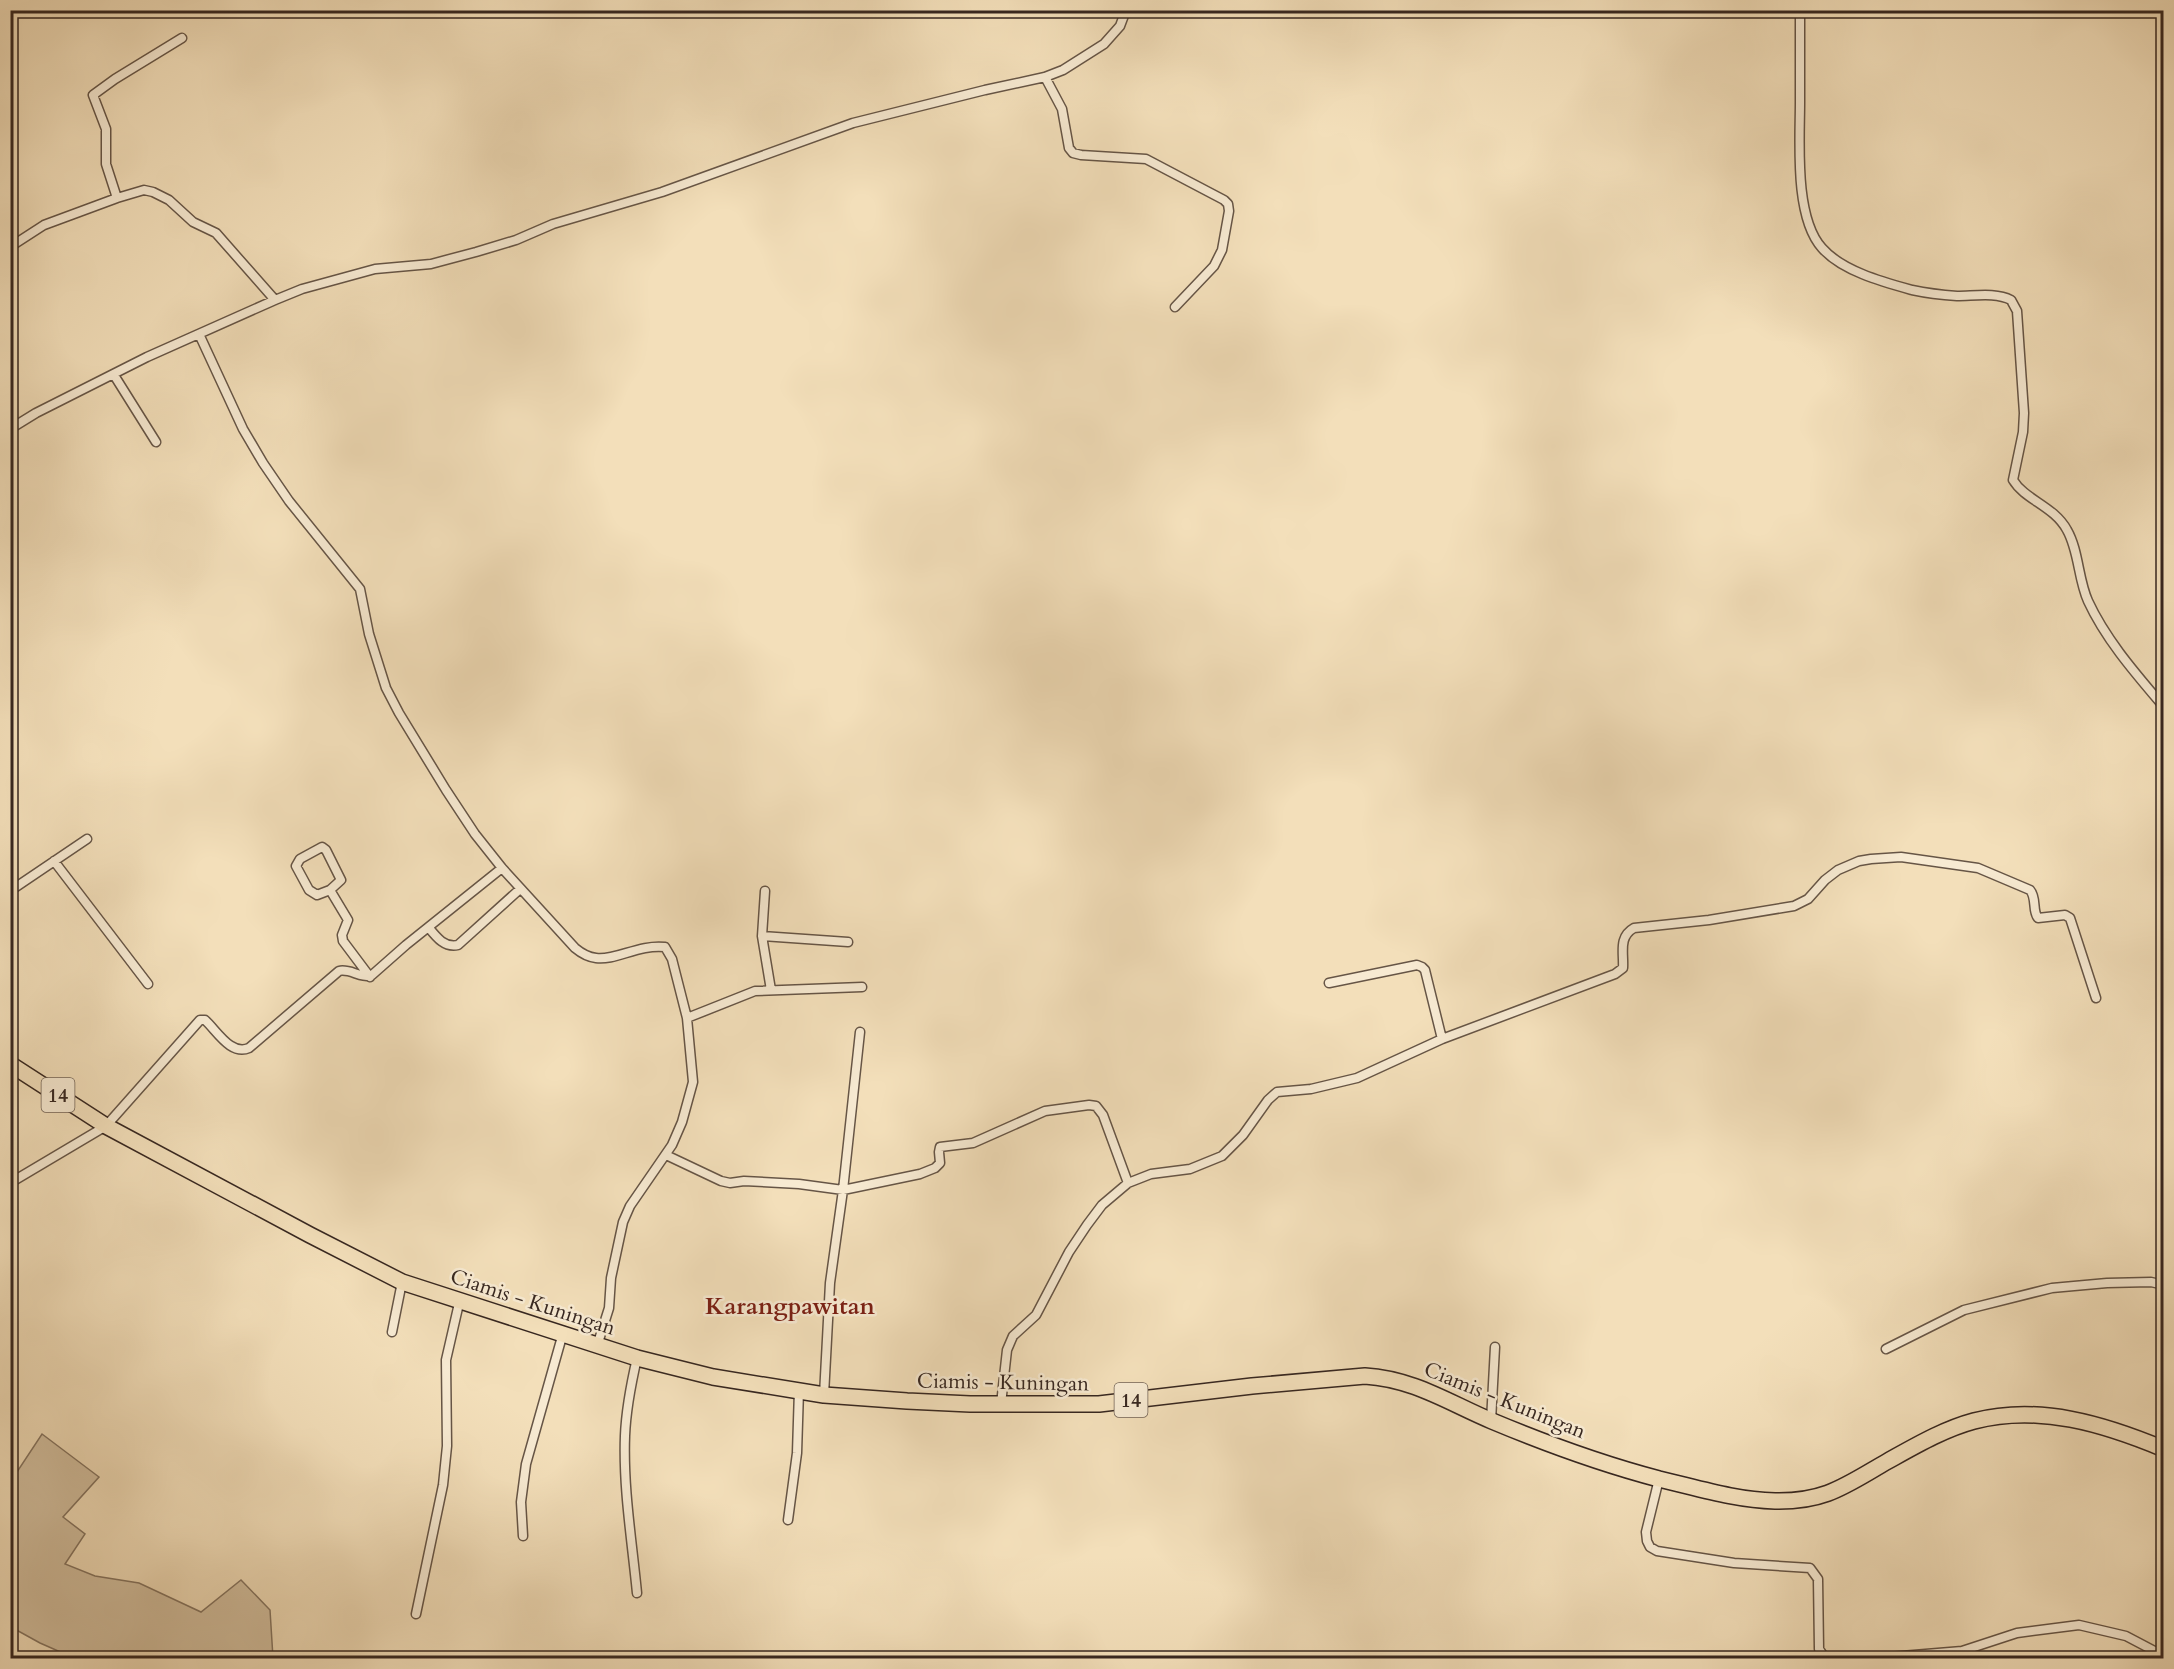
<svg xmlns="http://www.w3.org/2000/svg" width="2174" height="1669" font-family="Cardo,serif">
	<rect width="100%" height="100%" fill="#f3dfba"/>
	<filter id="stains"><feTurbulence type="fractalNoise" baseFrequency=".00333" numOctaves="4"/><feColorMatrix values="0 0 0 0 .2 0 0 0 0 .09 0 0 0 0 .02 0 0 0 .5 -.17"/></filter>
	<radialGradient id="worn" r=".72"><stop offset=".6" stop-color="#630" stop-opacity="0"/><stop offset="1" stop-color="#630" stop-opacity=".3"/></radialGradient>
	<path fill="#d3c0a0" stroke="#857460" stroke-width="1.5" d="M42 1434 99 1477 63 1517 85 1534 65 1564 95 1576 139 1583 201 1612 241 1580 270 1610 273 1658H74L40 1643 11 1627V1481Z"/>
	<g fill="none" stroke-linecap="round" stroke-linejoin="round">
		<defs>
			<path id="street" d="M1800 10C1800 41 1800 71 1800 102 1800 141 1794 217 1822 248 1842 271 1883 282 1912 290 1926 293 1942 295 1957 296 1974 296 1996 292 2011 300L2017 311 2024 413 2023 432 2013 480C2025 500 2054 506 2067 530 2079 551 2078 579 2088 601 2106 640 2136 674 2164 707
				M182 38 115 79 93 95 106 129V164L117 198 144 190 153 192 169 200 193 222 216 233 275 300
				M1045 77 1062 109 1069 148 1073 153 1081 155 1146 159 1224 200 1228 204 1229 211 1222 250 1214 266 1175 307
				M10 247 44 225 117 198
				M199 334 243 429 263 463 289 501 360 589 369 634 386 688 399 713 446 790 475 834 502 868 575 948C581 953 587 957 596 958 615 961 639 944 665 947L672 959 687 1018
				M114 375 156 442
				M10 429 36 413 147 357 275 300 302 289 375 269 431 264 476 252 516 240 553 224 662 192 853 123 985 90 1045 77 1063 70 1104 44 1120 26 1126 10
				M322 847 326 850 341 880 330 890 317 895 309 890 296 866 300 859Z
				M54 861 148 984
				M330 890 348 920 342 935 343 941 370 977
				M10 891 87 839
				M429 928C437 938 445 948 458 945L520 889
				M762 936 765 891
				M1329 983 1417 965 1422 967 1425 970 1442 1039
				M771 990 762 936 848 942
				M666 1155 721 1181 730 1183 744 1181 799 1184 843 1190 920 1174 935 1168 940 1163 939 1152 940 1147 973 1143 1045 1111 1089 1105 1096 1106 1103 1115 1128 1183
				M10 1183 106 1126 200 1020H205C217 1031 231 1056 249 1048L339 971C350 968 361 979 372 975L406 945 502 868
				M392 1332 402 1282
				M597 1346 609 1308 611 1278 623 1222 630 1206 672 1145 682 1122 693 1082 687 1018 755 991 862 987
				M1886 1349 1964 1310 2052 1288 2107 1283 2151 1282 2164 1285
				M824 1395 830 1283 843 1190 860 1032
				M1001 1404 1007 1350 1013 1336 1036 1315 1069 1252 1087 1225 1102 1205 1128 1183 1151 1174 1190 1169 1222 1156 1243 1135 1268 1100 1277 1092 1311 1089 1357 1078 1442 1039 1615 974 1623 968C1624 953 1618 937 1634 928L1709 920 1794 906 1808 899 1825 880 1838 870 1859 861 1871 859 1901 857 1978 868 2030 890C2037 898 2032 911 2038 918L2065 915 2070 918 2096 998
				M1491 1421 1495 1347
				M1659 1479 1646 1532 1647 1541 1650 1547 1657 1551 1734 1563 1810 1568 1818 1579 1819 1649 1825 1658
				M788 1520 797 1453 799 1390
				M523 1536 521 1502 526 1464 563 1333
				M637 1593C632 1541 623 1488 625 1436 626 1410 631 1384 637 1358
				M416 1614 443 1485 447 1446 446 1360 460 1299
				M1877 1658 1962 1651 2017 1633 2079 1625 2126 1636 2164 1656"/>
			<path id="highway" d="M10 1064 106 1126 310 1235 402 1282 637 1358 713 1377 824 1395 907 1401 970 1404H1099L1252 1386 1365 1376C1414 1379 1449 1403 1492 1421 1547 1444 1602 1464 1659 1479 1698 1488 1735 1500 1775 1501 1826 1502 1846 1485 1888 1461 1915 1446 1944 1429 1974 1421 2039 1404 2104 1424 2164 1449"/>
		</defs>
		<use href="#street" stroke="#665546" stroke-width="11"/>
		<use href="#highway" stroke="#372720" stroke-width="18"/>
		<use href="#street" stroke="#f7ead2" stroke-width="8"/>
		<use href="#highway" stroke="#f3dfba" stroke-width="15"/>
	</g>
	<g text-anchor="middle" stroke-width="5" stroke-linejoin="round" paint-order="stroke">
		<g fill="#f7ead2" stroke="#716255" stroke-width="1.5">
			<rect x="41.5" y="1078" width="33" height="34" rx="4.5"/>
			<rect x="1114.5" y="1383" width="33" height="34" rx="4.5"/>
		</g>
		<g font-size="20" font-weight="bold" fill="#372720">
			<text x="58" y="1102">14</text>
			<text x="1131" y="1407">14</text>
		</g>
		<g font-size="21" fill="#372720" stroke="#f7ead2">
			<text transform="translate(533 1302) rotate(18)" y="7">Ciamis - Kuningan</text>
			<text transform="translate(1003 1382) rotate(1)" y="7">Ciamis - Kuningan</text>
			<text transform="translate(1505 1400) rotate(22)" y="7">Ciamis - Kuningan</text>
		</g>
		<g font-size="24" font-weight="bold" fill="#7a1f14" stroke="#f7ead2">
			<text x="790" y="1314">Karangpawitan</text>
		</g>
	</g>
	<rect width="2174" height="1669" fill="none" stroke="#f3dfba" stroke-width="36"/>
	<rect x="12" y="12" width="2150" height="1645" fill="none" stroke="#372720" stroke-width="3"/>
	<rect x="18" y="18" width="2138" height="1633" fill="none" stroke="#372720" stroke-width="1.5"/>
	<rect width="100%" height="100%" filter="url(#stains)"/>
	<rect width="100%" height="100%" fill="url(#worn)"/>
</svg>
